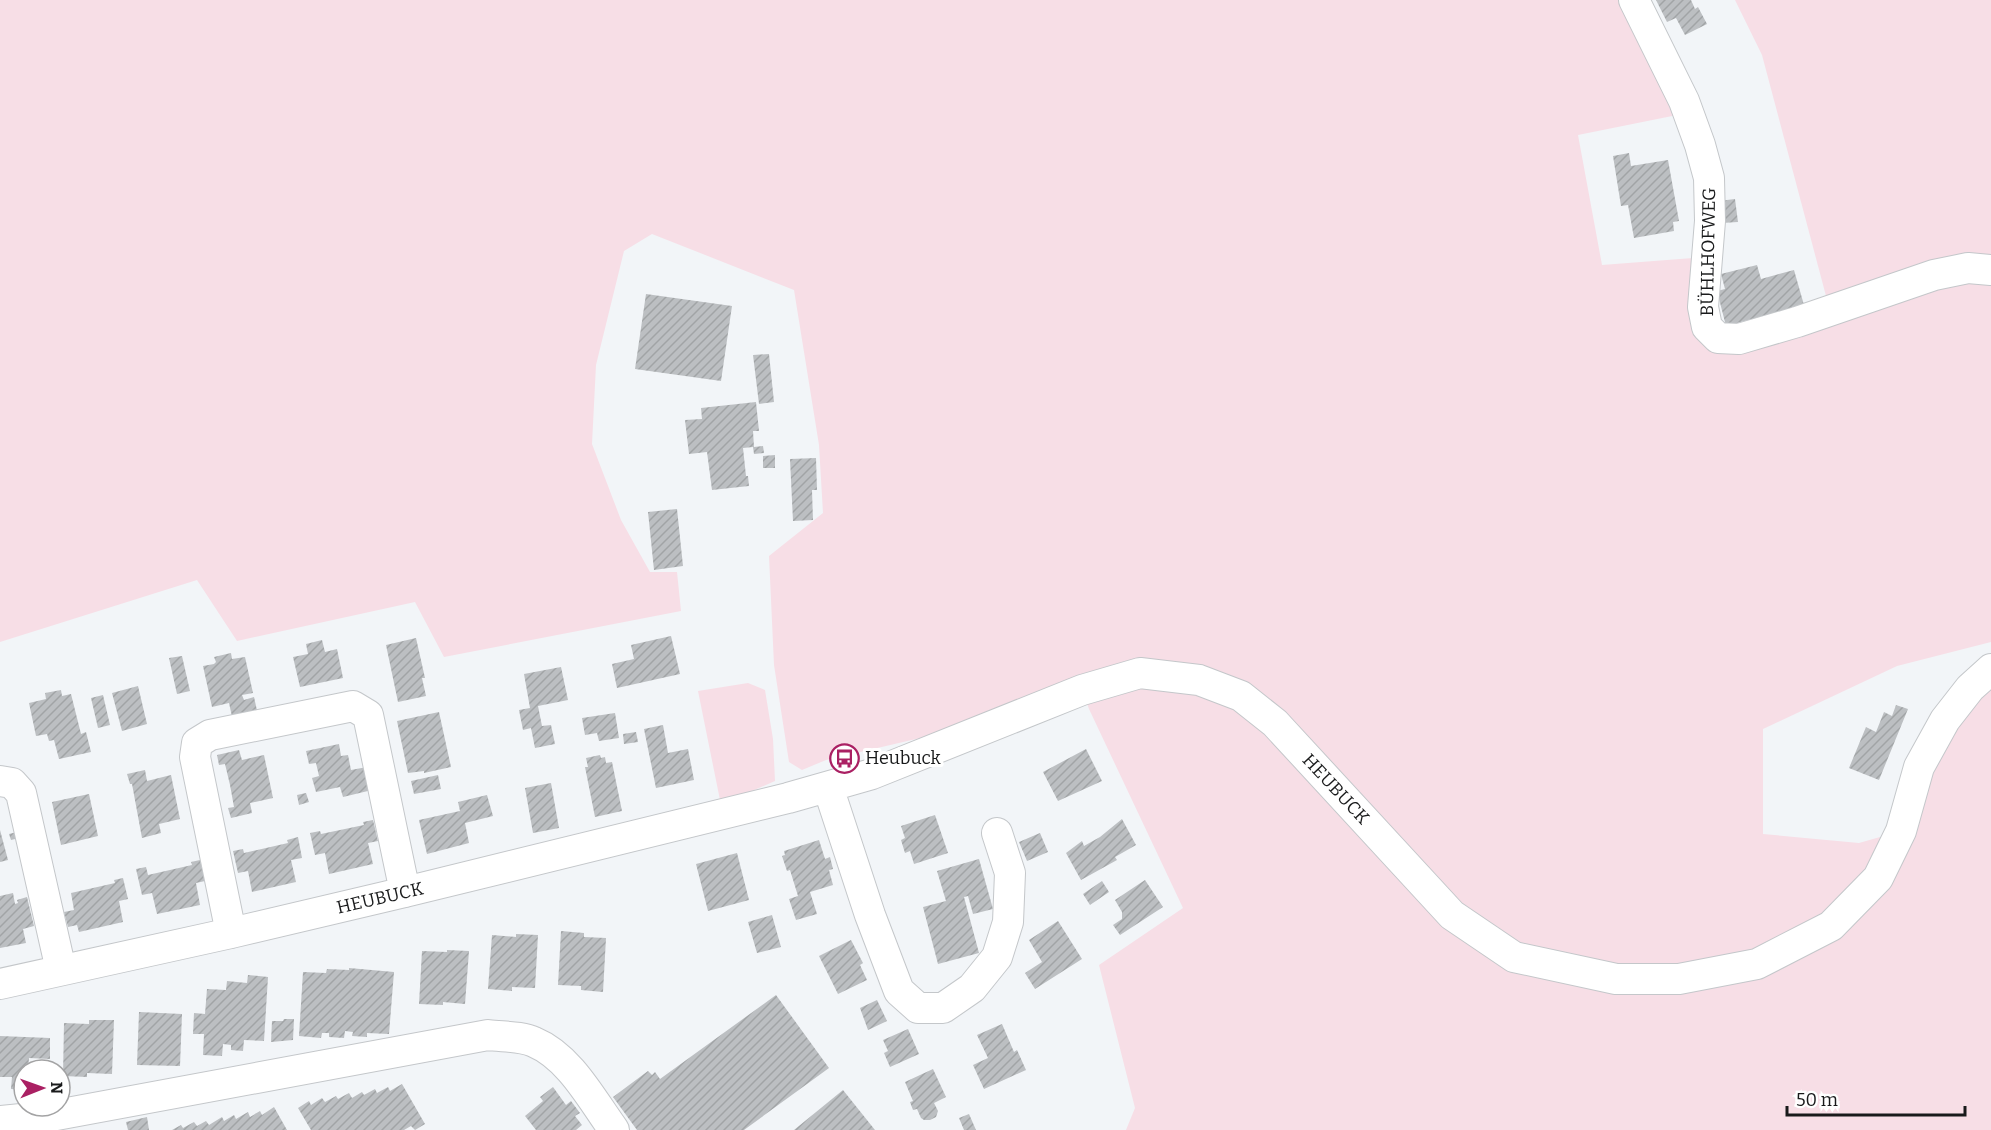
<svg xmlns="http://www.w3.org/2000/svg" width="1991" height="1130" font-family="Bitter,serif">
	<defs>
		<pattern id="building-hatch" width="6" height="6" patternUnits="userSpaceOnUse" patternTransform="scale(1.5)"><rect width="6" height="6" fill="#bcbfc2"/><path d="M-1 1l2-2M0 6l6-6M5 7l2-2" fill="none" stroke="#a1a4a6"/></pattern>
	</defs>
	<rect width="100%" height="100%" fill="#f2f5f8"/>
	<path fill="#f7dee6" d="M0 0H1642L1697 111 1578 135 1602 265 1706 257 1718 338 1830 311 1762 55 1735 0H1991V642L1897 666 1763 729V834L1859 843 1901 831 1991 663V1130H1126L1135 1108 1099 965 1183 908 1089 709 1077 677 946 732 826 760 802 770 789 762 774 665 769 556 823 513 819 445 794 290 652 234 624 251 596 365 592 444 621 520 650 572H677L681 611 444 657 415 602 237 641 197 580 0 642Z
		M748 683 765 690 773 739 775 781 745 794 720 800 698 691Z"/>
	<path fill="url(#building-hatch)" d="M1656 0H1691L1695 9 1698 7 1707 24 1685 35 1676 18 1667 22Z
		M1629 153 1631 166 1668 160 1679 221 1673 222 1674 231 1634 238 1628 205 1621 206 1613 156Z
		M1735 199 1738 222 1722 223 1719 201Z
		M1757 265 1761 279 1794 270 1804 305 1726 326 1717 291 1725 289 1721 274Z
		M646 294 732 306 721 381 635 369Z
		M769 354 774 402 759 404 753 355Z
		M756 402 759 431H753L754 447 763 446 764 453 754 454 753 447 743 448 746 476H748L749 486 712 490 707 452 689 454 685 420 702 419 701 408Z
		M775 455V468H763V456Z
		M816 458 817 490H812L813 520 793 521 790 459Z
		M677 509 683 566 654 570 648 512Z
		M671 636 680 674 617 688 612 664 634 659 631 645Z
		M416 638 425 678H422L426 696 398 702 386 645Z
		M322 640 325 652 337 649 343 678 300 687 293 657 308 654 306 644Z
		M231 653 232 659 245 657 253 693 242 695 244 700 254 697 258 715 233 721 229 703 212 707 203 666 214 664 216 662 214 657Z
		M182 656 190 691 177 694 169 658Z
		M561 667 568 700 538 706 542 726 551 725 555 744 535 748 531 728 523 730 519 710 530 708 524 674Z
		M138 686 147 724 122 731 112 693Z
		M61 690 62 696 71 694 81 734 86 732 91 752 59 759 54 740 49 741 47 734 36 736 29 703 46 699 45 693Z
		M103 695 110 725 98 728 91 698Z
		M1896 705 1908 709 1879 780 1849 768 1866 727 1876 732 1884 712 1892 716Z
		M439 712 451 767 424 773V771L408 773 397 721Z
		M615 713 619 738 599 741 597 733 585 735 582 718Z
		M663 725 668 753 688 749 694 780 656 788 644 729Z
		M636 732 638 742 624 744 623 734Z
		M339 744 341 756 348 755 351 770 367 767 372 790 343 797 340 787 316 792 312 778 319 776 316 763 309 764 306 751Z
		M1086 749 1102 781 1058 801 1043 772Z
		M239 750 242 760 264 755 273 798 250 803 252 813 231 818 228 808 234 807 230 785 225 764 219 765 217 755Z
		M600 755 601 758 605 757 606 763 612 762 622 811 595 817 585 767H588L586 758Z
		M145 770 147 781 171 775 180 819 159 824 161 833 142 838 132 784H130L127 774Z
		M438 775 441 789 414 794 411 781Z
		M551 783 559 828 533 833 525 788Z
		M306 793 309 802 299 805 297 795Z
		M89 794 98 836 61 845 52 802Z
		M487 795 493 816 465 823 469 843 427 854 419 820 460 811 458 802Z
		M935 815 948 853 914 864 910 851 905 853 901 840 905 838 901 826Z
		M1122 819 1136 845 1115 857 1117 860 1081 880 1066 853 1082 841 1084 846 1100 837Z
		M373 820 378 841 368 843 373 864 329 874 325 853 315 855 310 833 320 831 321 834 364 825 363 822Z
		M0 830 8 860 0 862Z
		M17 832 19 838 11 840 9 834Z
		M1040 833 1048 852 1027 861 1019 842Z
		M298 837 302 858 291 860 296 882 252 892 248 871 238 873 233 851 243 849 244 853 288 843 287 840Z
		M819 840 825 859 830 857 833 869 829 870 833 885 810 892 817 914 796 920 789 899 798 896 790 870 787 871 782 856 785 855 784 851Z
		M737 853 749 900 708 911 696 864Z
		M979 859 993 909 973 914 968 896 964 897 979 953 938 964 923 907 946 901 937 871Z
		M200 860 205 881 196 883 200 905 157 914 152 893 142 895 136 869 146 867 148 875 192 865 191 862Z
		M123 878 128 899 119 901 123 922 79 932 77 925 68 927 64 912 74 910 71 893 115 883 114 880Z
		M1145 880 1163 907 1120 935 1113 925 1122 919V912L1115 900Z
		M1102 881 1109 892 1090 905 1083 894Z
		M13 893 15 904 18 903 17 900 27 897 34 926 23 929 26 943 0 948V896Z
		M772 915 781 947 757 953 748 922Z
		M1058 921 1082 959 1035 989 1025 973 1042 962 1029 940Z
		M561 931 584 933V937L606 938 603 992 581 990V986L558 985Z
		M516 934 538 935 535 988 512 987V991L488 989 492 935 516 937Z
		M851 940 863 963 860 965 867 980 838 994 819 956Z
		M447 950 469 951 465 1004 443 1002V1005L419 1004 422 951 447 952Z
		M349 968 394 972 389 1034 367 1033V1037L352 1036 353 1032 345 1031 344 1038 329 1037V1033H322L321 1038 299 1036 303 972 326 973 327 969 349 970Z
		M248 975 268 977 264 1041 244 1040 243 1051 231 1050V1045L223 1044 222 1056 203 1055 204 1034H193L194 1013 205 1014 207 989 226 990 227 981 247 983Z
		M776 995 829 1068 744 1130H637L613 1097 648 1071 652 1075 655 1072 660 1079Z
		M877 1000 887 1021 868 1030 860 1008Z
		M139 1012 182 1014 180 1066 137 1065Z
		M284 1019H294L293 1040 271 1042 272 1021H283Z
		M89 1020H114L112 1074 87 1073V1077L63 1076 64 1023 89 1024Z
		M1002 1024 1014 1052 1017 1050 1026 1070 984 1089 973 1065 988 1058 977 1035Z
		M908 1029 919 1054 890 1067 884 1053 888 1051 883 1040Z
		M0 1036 50 1038V1059L29 1058 28 1070H24V1090L11 1089 12 1077H0Z
		M933 1069 946 1097 934 1103 938 1111 936 1117 930 1120H924L921 1118 917 1109 913 1110 910 1102 913 1101 905 1082Z
		M402 1084 425 1124 415 1130 411 1126 404 1130H311L298 1108 309 1101 311 1105 322 1098 325 1102 336 1096 338 1099 349 1093 352 1098 362 1092 364 1095 375 1089 377 1093 388 1087 390 1091Z
		M553 1087 566 1105 571 1101 580 1113 575 1116 582 1125 576 1130H536L525 1116 543 1101 540 1097Z
		M843 1090 875 1130H794Z
		M274 1107 287 1130H172L181 1125 183 1128 194 1122 197 1126 206 1121 209 1125 222 1117 224 1121 234 1115 236 1119 248 1112 250 1117 260 1111 262 1115Z
		M969 1114 976 1130H964L959 1118Z
		M147 1117 149 1130H128L126 1122Z"/>
	<g fill="none" stroke-linecap="round" stroke-linejoin="round">
		<defs>
			<path id="minor" d="M1634 0 1684 101 1700 145 1709 178 1710 221 1703 307 1707 327 1718 338 1739 339 1797 322 1934 275 1968 268 1991 270
				M0 781 12 783 21 793 61 970
				M828 787 870 915 899 991 918 1008H943L972 988 997 957 1008 922 1010 873 997 833
				M231 933 195 757 197 743 210 735 353 706 368 715 405 892
				M0 984 231 933 405 892 788 798 872 774 1082 690 1140 673 1199 680 1241 696 1275 723 1452 915 1514 957 1616 979H1679L1757 964 1831 926 1878 878 1901 831 1919 767 1945 720 1970 688 1991 669
				M0 1121 51 1116 488 1035C502 1037 521 1036 534 1042 570 1057 592 1100 614 1130"/>
		</defs>
		<use href="#minor" stroke="#c4c7ca" stroke-width="32"/>
		<use href="#minor" stroke="#fff" stroke-width="30"/>
	</g>
	<defs>
		<symbol id="bus-ring" viewBox="-11 -11 22 22"><circle r="9.5" fill="#fff" stroke="#aa2063" stroke-width="1.5"/><path d="M-5-6H5V4H4V6H2V4H-2V6H-4V4H-5ZM-3.5-4V0h7V-4ZM-3.5 1.2v1.5H-2V1.2ZM2 1.2v1.5H3.5V1.2Z" fill="#aa2063"/></symbol>
	</defs>
	<g fill-rule="evenodd">
		<use href="#bus-ring" x="828" y="742" width="33" height="33"/>
	</g>
	<g text-anchor="middle" stroke-width="6" stroke-linejoin="round" paint-order="stroke">
		<g font-size="18" fill="#191a1b" stroke="#fff">
			<text transform="translate(1708 252) rotate(-89)" y="6">BÜHLHOFWEG</text>
			<text transform="translate(1336 789) rotate(47)" y="6">HEUBUCK</text>
			<text transform="translate(380 898) rotate(-13)" y="6">HEUBUCK</text>
		</g>
		<g font-size="18" fill="#191a1b" stroke="#fff" text-anchor="start">
			<text x="865" y="764">Heubuck</text>
		</g>
	</g>
	<g transform="translate(42 1088) rotate(89)"><circle r="28" fill="#ffffff" stroke="#a3a3a4" stroke-width="1.5"/>
	<path d="M0-4.5L10 22L0 15L-10 22Z" fill="#aa2063"/>
	<text y="-9" font-size="16" font-weight="bold" text-anchor="middle" fill="#191a1b">N</text>
	</g>
	<path d="M1787 1106v9h178v-9" fill="none" stroke="#191a1b" stroke-width="3"/>
	<text x="1796" y="1106" font-size="18" fill="#191a1b" stroke="#ffffff" stroke-width="4.5" paint-order="stroke">50 m</text>
</svg>
